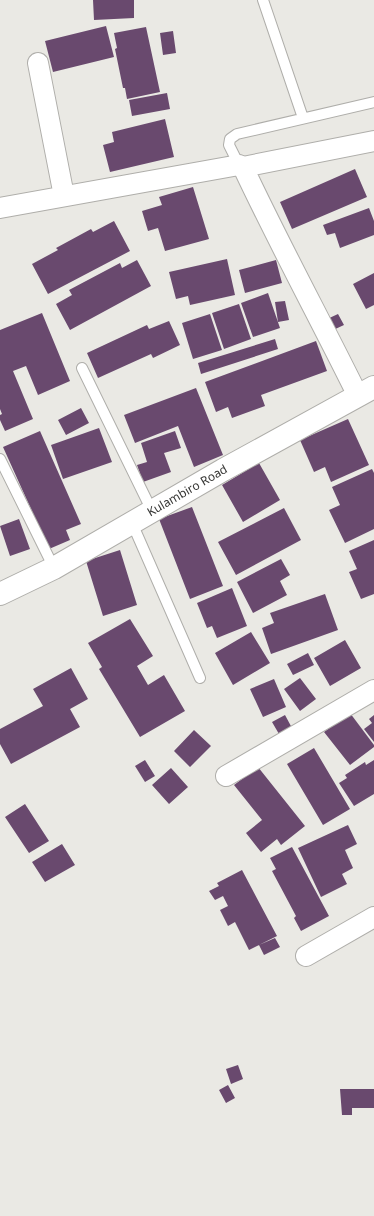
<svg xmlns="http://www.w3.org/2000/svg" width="374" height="1216" font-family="'Noto Sans',sans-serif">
	<rect width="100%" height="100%" fill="#eae9e4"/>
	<path fill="#69496e" d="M93 0H134V18L94 20Z
		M106 26 114 57 53 72 45 41Z
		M146 27 160 92 127 99 125 88H123L115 49 117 48 114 33Z
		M173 31 176 53 163 55 160 33Z
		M167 93 170 109 132 116 129 100Z
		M165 119 174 157 110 172 103 145 114 142 112 132Z
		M355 169 367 197 292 229 280 202Z
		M193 187 209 239 165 251 158 228 148 231 142 211 162 205 159 197Z
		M369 208 374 221V235L340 248 335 233 327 235 323 225Z
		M114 221 130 251 48 294 32 264 58 250 56 248 91 229 93 232Z
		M227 259 235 295 190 305 188 296 176 299 169 272Z
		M137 260 151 286 70 330 56 304 72 295 69 290 120 263 122 268Z
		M276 260 282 283 245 293 239 270Z
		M374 273V305L366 309 353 284Z
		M268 293 280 328 253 337 241 303Z
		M285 301 289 320 278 322 275 302Z
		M239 304 251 339 224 349 212 313Z
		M42 313 70 381 38 395 26 366 13 371 33 419 5 431 0 420V415L2 414 0 409V330Z
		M210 314 222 350 193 359 182 323Z
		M338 314 344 325 331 331 325 320Z
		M169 321 180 345 153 358 151 354 98 378 87 353 147 325 149 329Z
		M275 339 278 349 201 374 198 363Z
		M316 341 327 371 261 395 265 406 232 418 228 407 216 412 205 382Z
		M196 388 223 455 194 467 178 426 135 443 124 415Z
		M81 408 89 423 66 435 58 420Z
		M348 419 369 465 331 482 325 467 314 472 300 440Z
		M99 428 112 462 63 479 51 445Z
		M40 431 81 524 66 530 70 540 49 549 3 447Z
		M175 431 181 448 164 453 171 472 143 482 137 465 147 462 141 443Z
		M259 463 280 500 243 522 222 485Z
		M372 469 374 473V529L345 543 329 510 340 505 332 487Z
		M192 507 223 586 190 599 159 519Z
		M284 508 301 540 236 575 218 542Z
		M19 519 30 549 10 556 0 526Z
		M374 540V594L361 599 349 572 357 569 349 551Z
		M120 550 137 605 103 616 86 561Z
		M281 559 290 575 280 581 287 595 253 613 237 582Z
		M232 588 247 626 217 638 212 626 207 628 197 603Z
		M325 594 338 630 271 654 262 628 274 623 270 613Z
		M130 619 153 656 137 666 148 685 164 675 185 711 140 737 99 669 102 667 88 643Z
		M251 632 270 663 233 685 215 653Z
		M345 640 361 668 330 686 314 658Z
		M308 653 314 665 293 675 287 664Z
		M71 668 88 699 70 709 80 727 11 764 0 744V729L43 706 33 689Z
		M300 678 316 699 300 711 284 689Z
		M274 679 286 707 263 717 250 689Z
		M350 713 374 745V747L350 765 324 732Z
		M285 715 292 728 279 734 272 722Z
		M374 715V742L364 729 372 723 369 719Z
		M194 730 211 746 190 767 174 751Z
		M314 748 350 809 323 825 287 764Z
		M145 760 155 776 145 782 135 766Z
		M374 760V794L354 806 339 783 347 778 345 775 365 762 366 765Z
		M258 767 305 826 281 845 277 839 261 852 246 833 262 820 234 785Z
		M171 768 188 787 169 804 152 785Z
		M25 804 49 841 29 853 5 817Z
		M348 825 357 844 345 850 353 868 342 874 347 884 321 897 298 848Z
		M62 844 75 865 45 882 32 862Z
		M292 847 329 916 301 931 294 918 296 916 272 871 276 869 270 858Z
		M242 870 277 936 249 950 235 922 228 926 220 910 228 906 223 896 215 900 209 891 219 886 217 883Z
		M275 938 280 947 264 955 259 945Z
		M238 1065 243 1079 231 1084 226 1069Z
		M228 1085 235 1098 226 1103 219 1090Z
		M340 1089H374V1108H352V1115H342Z"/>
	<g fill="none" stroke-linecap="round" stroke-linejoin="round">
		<defs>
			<path id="service" d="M263 0 303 118
				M239 165 229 145 230 139 237 134 374 102
				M82 368 152 511
				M0 459 54 568
				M132 523 200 678"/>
			<path id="minor" d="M38 63 64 196
				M243 167C279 244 320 319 358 396
				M0 208 239 165 243 167 374 141
				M226 776 374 690
				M306 956 374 917"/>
			<g id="tertiary">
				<path id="s1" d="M0 594 54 568 223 470 374 387"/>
			</g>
		</defs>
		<use href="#service" stroke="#afaeaa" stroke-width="12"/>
		<use href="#minor" stroke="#afaeaa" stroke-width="22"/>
		<use href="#tertiary" stroke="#afaeaa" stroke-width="24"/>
		<use href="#service" stroke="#fff" stroke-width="10"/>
		<use href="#minor" stroke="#fff" stroke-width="20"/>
		<use href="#tertiary" stroke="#fff" stroke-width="22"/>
	</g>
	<g text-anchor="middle" stroke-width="4" stroke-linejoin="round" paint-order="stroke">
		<g font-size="12" fill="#383836" stroke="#eae9e4">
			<text dy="4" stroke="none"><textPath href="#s1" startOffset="214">Kulambiro Road</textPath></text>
		</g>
	</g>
</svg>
